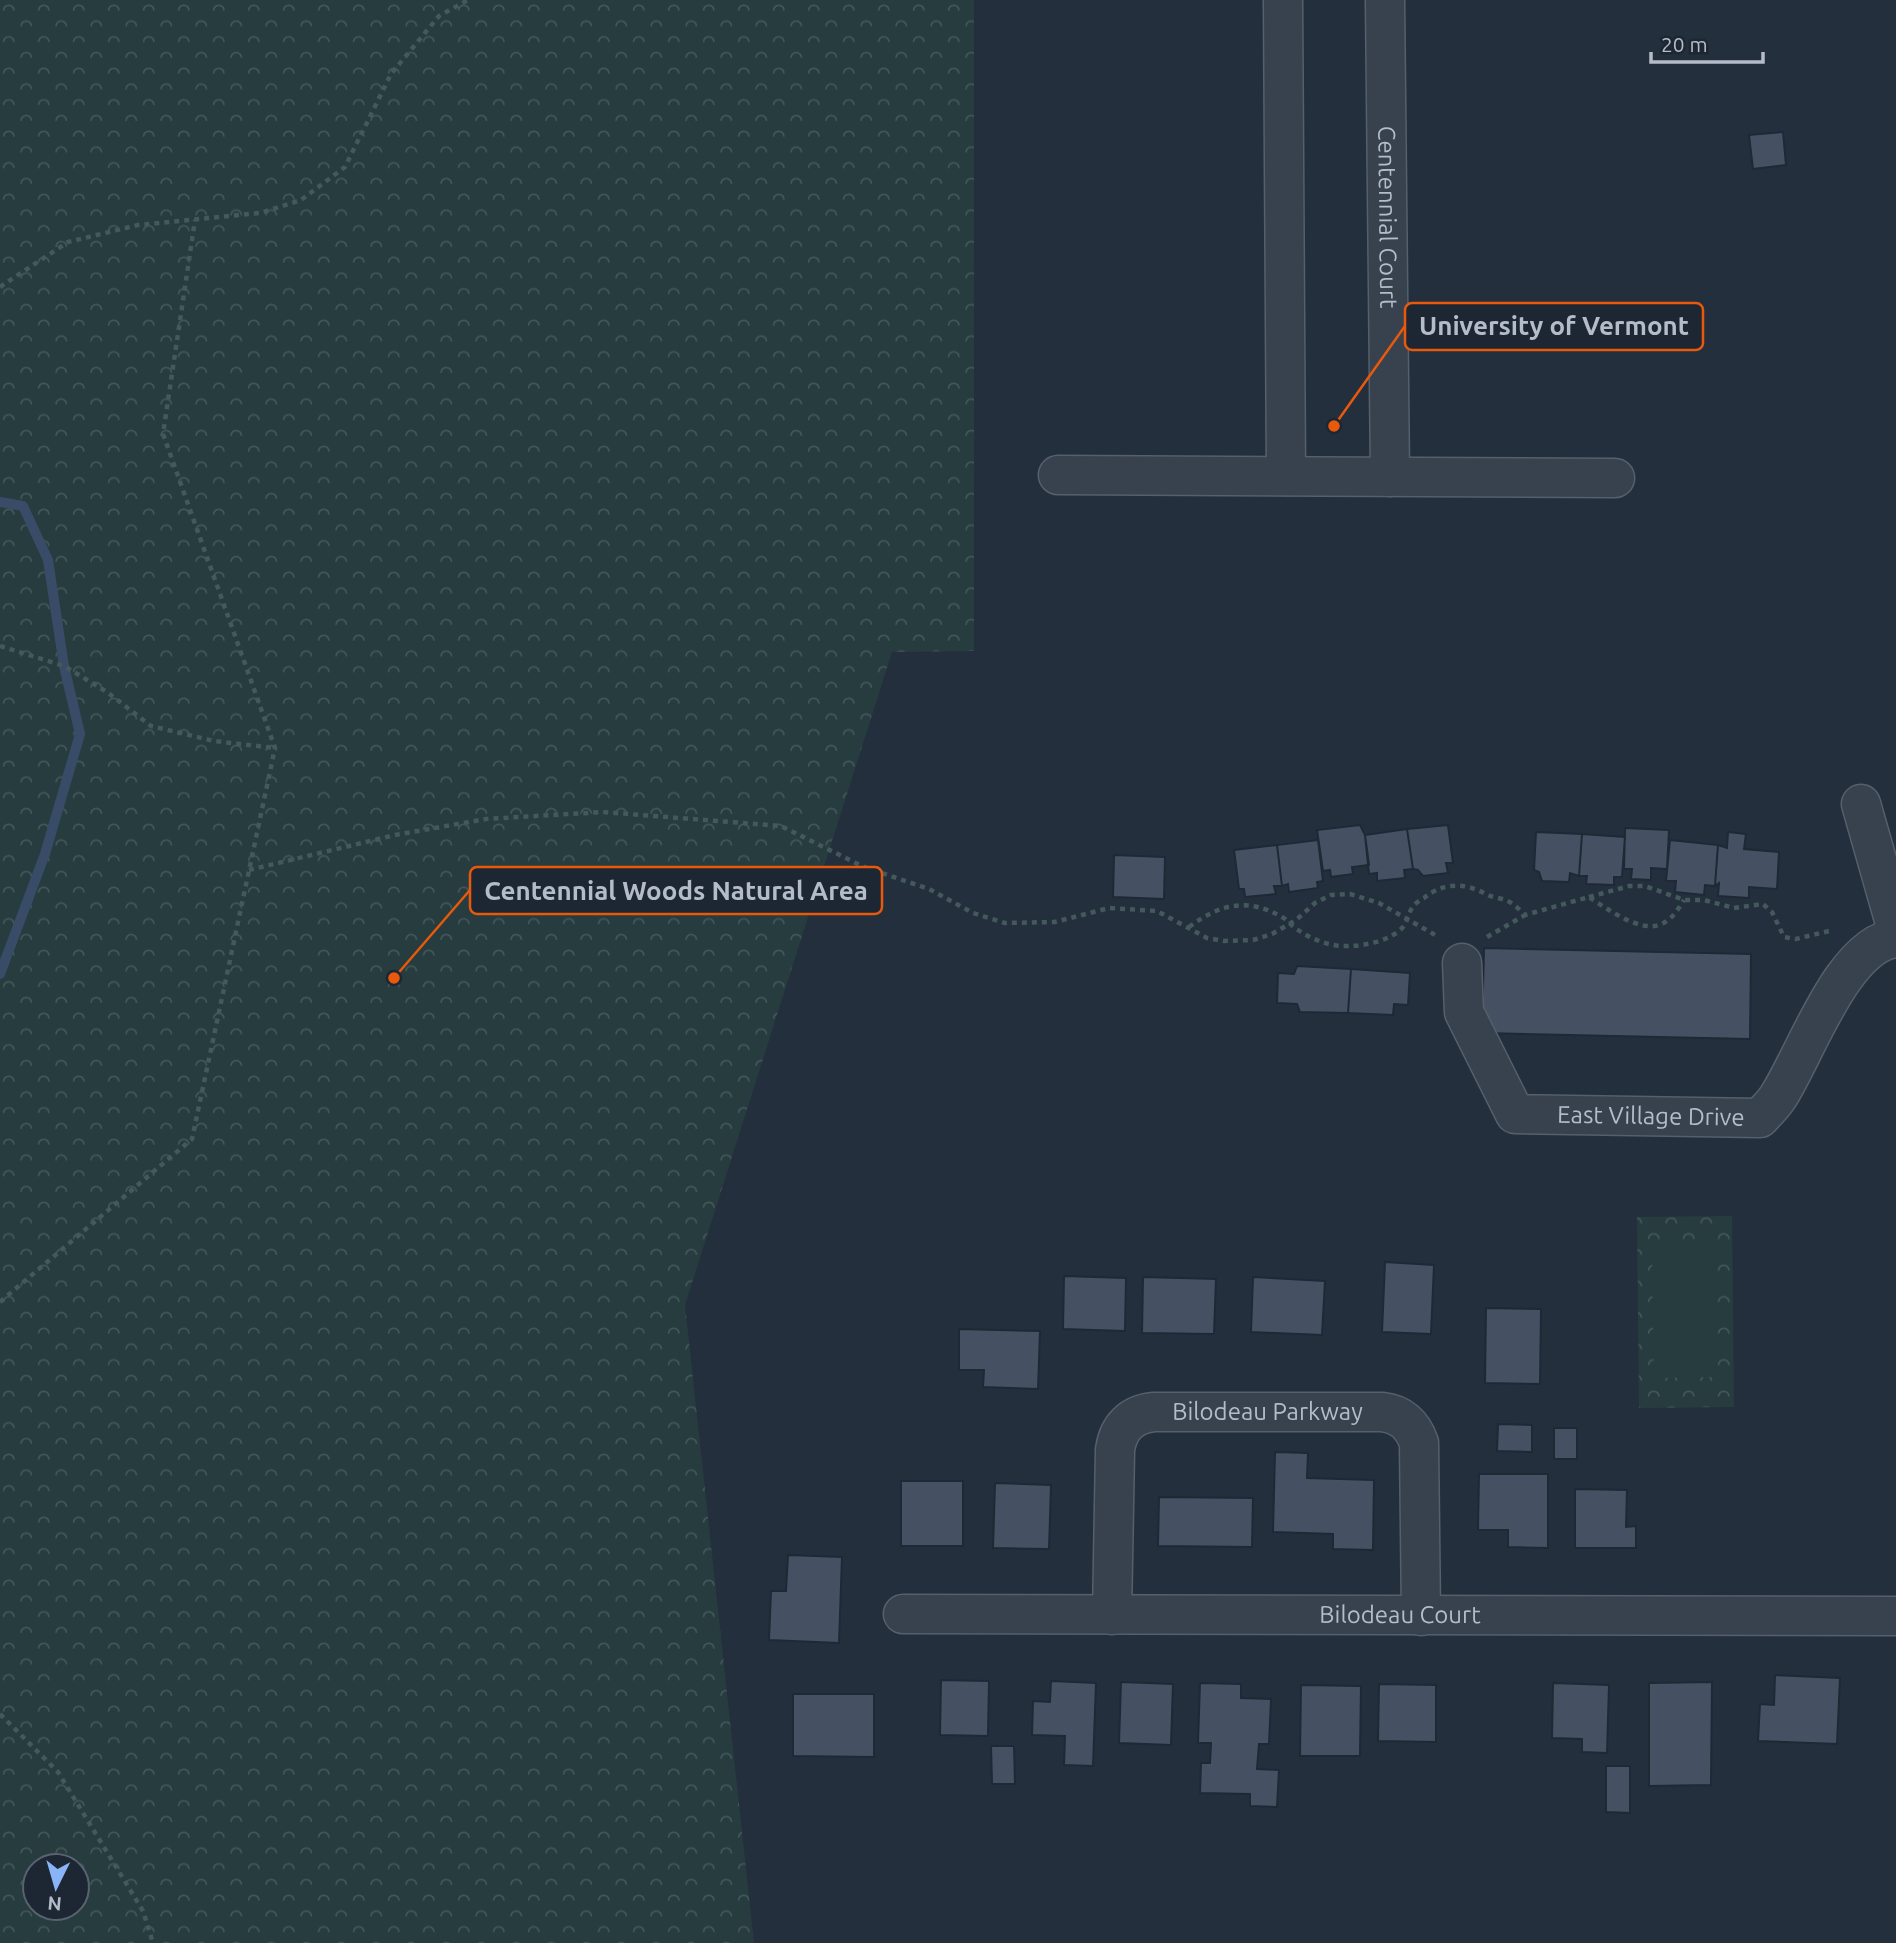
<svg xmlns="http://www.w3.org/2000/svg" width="1896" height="1943" font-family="Ubuntu,sans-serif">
	<defs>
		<pattern id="park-crowns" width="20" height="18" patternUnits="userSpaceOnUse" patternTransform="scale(1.75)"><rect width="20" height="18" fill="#263c3f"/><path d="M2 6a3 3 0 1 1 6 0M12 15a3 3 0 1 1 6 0" fill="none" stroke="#435659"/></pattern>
	</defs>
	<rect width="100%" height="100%" fill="#242f3e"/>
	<path fill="url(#park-crowns)" fill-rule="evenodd" d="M0 0H974V651L892 652 685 1305 754 1943H0ZM77 1866V1908H35V1866Z
		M1732 1216 1734 1407 1639 1408 1637 1217Z"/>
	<path fill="#263c3f" d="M1714 1245 1716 1377 1654 1378 1652 1245Z"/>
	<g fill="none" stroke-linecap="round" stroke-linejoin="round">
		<path stroke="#394c67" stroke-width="10" d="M0 502 23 506 48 560 64 666 80 734 45 854 0 974"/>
	</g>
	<path fill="#455162" stroke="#1f2835" stroke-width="2" d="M1783 132 1786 165 1753 169 1749 135Z
		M1360 825 1365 835 1369 865 1352 867 1353 874 1331 877 1330 870 1323 871 1317 830Z
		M1448 825 1453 863H1446L1448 873 1423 876 1418 870 1413 869 1407 829Z
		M1625 828 1669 830 1667 869 1651 868V880L1631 879 1632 869H1624Z
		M1407 829 1413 869 1404 870 1405 878 1377 881V873L1369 874 1365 835Z
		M1536 832 1582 834 1579 876 1570 873 1569 882 1542 881 1539 872 1534 870Z
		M1728 832 1746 834 1744 849 1779 852 1777 889 1749 887V898L1718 896 1719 883 1715 886 1718 845 1727 848Z
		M1582 834 1625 837 1622 877H1614V885L1586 884 1587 876H1579Z
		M1318 840 1323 881 1317 882 1318 888 1289 892 1288 884 1282 886 1277 845Z
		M1670 840 1718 845 1715 886 1705 885 1704 895 1675 892 1676 881H1666Z
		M1277 845 1282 886H1274L1276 894 1245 897 1244 889H1239L1234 850Z
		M1114 855 1165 857 1164 899 1113 897Z
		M1484 948 1751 954 1750 1039 1482 1033Z
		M1297 966 1351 969 1348 1013 1300 1012 1297 1004 1277 1003 1278 973 1294 974Z
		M1351 969 1410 973 1408 1005 1394 1004 1393 1015 1348 1013Z
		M1385 1262 1434 1265 1431 1334 1382 1332Z
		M1064 1276 1126 1278 1125 1331 1063 1329Z
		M1143 1277 1216 1279 1214 1334 1142 1333Z
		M1253 1277 1325 1281 1322 1335 1251 1332Z
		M1486 1308 1541 1309 1540 1384 1485 1383Z
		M959 1329 1040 1331 1038 1389 983 1387 984 1370H959Z
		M1498 1424 1532 1425V1452L1497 1451Z
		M1554 1428H1577V1459H1554Z
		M1275 1452 1308 1453 1307 1478 1374 1480 1373 1550 1333 1549V1534L1273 1532Z
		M1479 1474H1548V1548L1508 1547V1530H1478Z
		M901 1481H963V1546H901Z
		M995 1483 1051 1485 1049 1549 993 1548Z
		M1575 1489 1627 1490 1626 1527 1636 1526V1548H1575Z
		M1159 1497 1253 1498 1252 1547 1158 1546Z
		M788 1555 842 1557 839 1643 769 1640 771 1591H786Z
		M1775 1675 1840 1678 1837 1744 1758 1741 1760 1704 1774 1705Z
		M941 1680 989 1681 988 1736 940 1735Z
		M1051 1681 1096 1683 1093 1766 1064 1765 1065 1736 1032 1735 1033 1701 1050 1702Z
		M1121 1682 1173 1684 1171 1745 1119 1743Z
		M1712 1682 1711 1785 1649 1786V1683Z
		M1200 1683 1241 1684V1698L1271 1699 1269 1744H1259L1257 1769 1279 1770 1277 1807 1250 1806V1794L1200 1793 1201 1763H1210L1211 1743H1198Z
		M1553 1683 1609 1685 1607 1753 1582 1752V1739L1552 1738Z
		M1379 1684 1436 1685V1742L1378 1741Z
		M1301 1685 1361 1686 1360 1756H1300Z
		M793 1694H874V1757L793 1756Z
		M991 1746H1014L1015 1784H992Z
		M1606 1766H1630V1813L1606 1812Z"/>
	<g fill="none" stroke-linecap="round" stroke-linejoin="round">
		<defs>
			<g id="street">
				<path d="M1283 0 1286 476"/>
				<path id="s1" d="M1385 0 1390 477"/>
				<path d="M1058 475 1615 478"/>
				<path d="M1861 804 1896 927"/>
				<path id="s2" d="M1462 963 1464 1012 1515 1114 1760 1118C1766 1111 1773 1105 1778 1097 1805 1056 1842 944 1896 938"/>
				<path id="s3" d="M903 1614 1896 1616"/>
				<path id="s4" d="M1112 1615 1115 1450C1118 1428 1131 1414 1154 1412H1382C1401 1414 1413 1425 1419 1443L1421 1616"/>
			</g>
		</defs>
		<use href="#street" stroke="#565f6c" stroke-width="41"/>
		<path stroke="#44595c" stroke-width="4.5" stroke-dasharray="5 5" stroke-linecap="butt" d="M0 287 68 242 138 225 260 213 301 200 345 167 391 74 439 16 468 0
			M0 646 64 666 107 692 151 726 214 741 275 748
			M249 870 395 835 486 819 603 812 781 826 864 867 929 889 973 913 1005 923 1055 922 1109 908 1157 911 1207 938 1224 941 1253 940 1272 934 1296 920 1315 903 1331 895 1350 894 1379 903 1437 936
			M1589 897 1629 886H1645L1684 900H1704L1734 908 1763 904 1772 912 1784 937 1796 939 1833 930
			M1189 927C1220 904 1247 897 1282 917 1288 920 1292 927 1298 930 1313 940 1331 947 1349 946 1365 946 1392 940 1403 927 1408 921 1408 914 1412 908 1414 904 1420 900 1424 898 1445 881 1466 883 1488 895 1494 898 1502 898 1508 901 1514 904 1520 910 1525 915L1589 897C1606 908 1641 934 1661 924 1672 920 1678 909 1684 900
			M1487 937 1525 915
			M0 1302 192 1139 275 748 163 434 195 220
			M0 1714 58 1772 143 1911 153 1943"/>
		<use href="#street" stroke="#38414e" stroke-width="38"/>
	</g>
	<g text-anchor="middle" stroke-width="6" stroke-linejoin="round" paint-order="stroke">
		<g font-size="24" fill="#b4bcc9" stroke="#1d2633">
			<text dy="8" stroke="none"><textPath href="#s1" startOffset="217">Centennial Court</textPath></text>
			<text dy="8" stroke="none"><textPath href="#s2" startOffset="299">East Village Drive</textPath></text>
			<text dy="8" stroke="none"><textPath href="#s4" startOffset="338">Bilodeau Parkway</textPath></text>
			<text dy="8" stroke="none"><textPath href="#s3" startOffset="497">Bilodeau Court</textPath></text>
		</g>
	</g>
	<path fill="none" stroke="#e8590c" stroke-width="2.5" d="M1334 426L1405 326M394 978L470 890"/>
	<g fill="#e8590c" stroke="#1d2633" stroke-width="2.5">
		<circle cx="1334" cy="426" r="7"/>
		<circle cx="394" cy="978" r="7"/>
	</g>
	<g fill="#1d2633" stroke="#e8590c" stroke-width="2.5">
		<rect x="1405" y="303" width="298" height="47" rx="7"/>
		<rect x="470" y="867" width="412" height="47" rx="7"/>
	</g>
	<g font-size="26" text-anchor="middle" font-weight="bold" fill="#b4bcc9">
		<text x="1554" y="335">University of Vermont</text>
		<text x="676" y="900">Centennial Woods Natural Area</text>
	</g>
	<g transform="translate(56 1887) rotate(185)"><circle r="33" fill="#1d2633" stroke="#59626f" stroke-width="2"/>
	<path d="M0-5L12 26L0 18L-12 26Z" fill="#8ab4f8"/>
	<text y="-10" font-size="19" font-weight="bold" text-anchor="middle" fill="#b4bcc9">N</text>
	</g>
	<path d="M1651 52v10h112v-10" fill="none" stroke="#b4bcc9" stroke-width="3.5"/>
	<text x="1661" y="52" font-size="21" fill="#b4bcc9" stroke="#1d2633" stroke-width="5" paint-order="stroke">20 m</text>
</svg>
